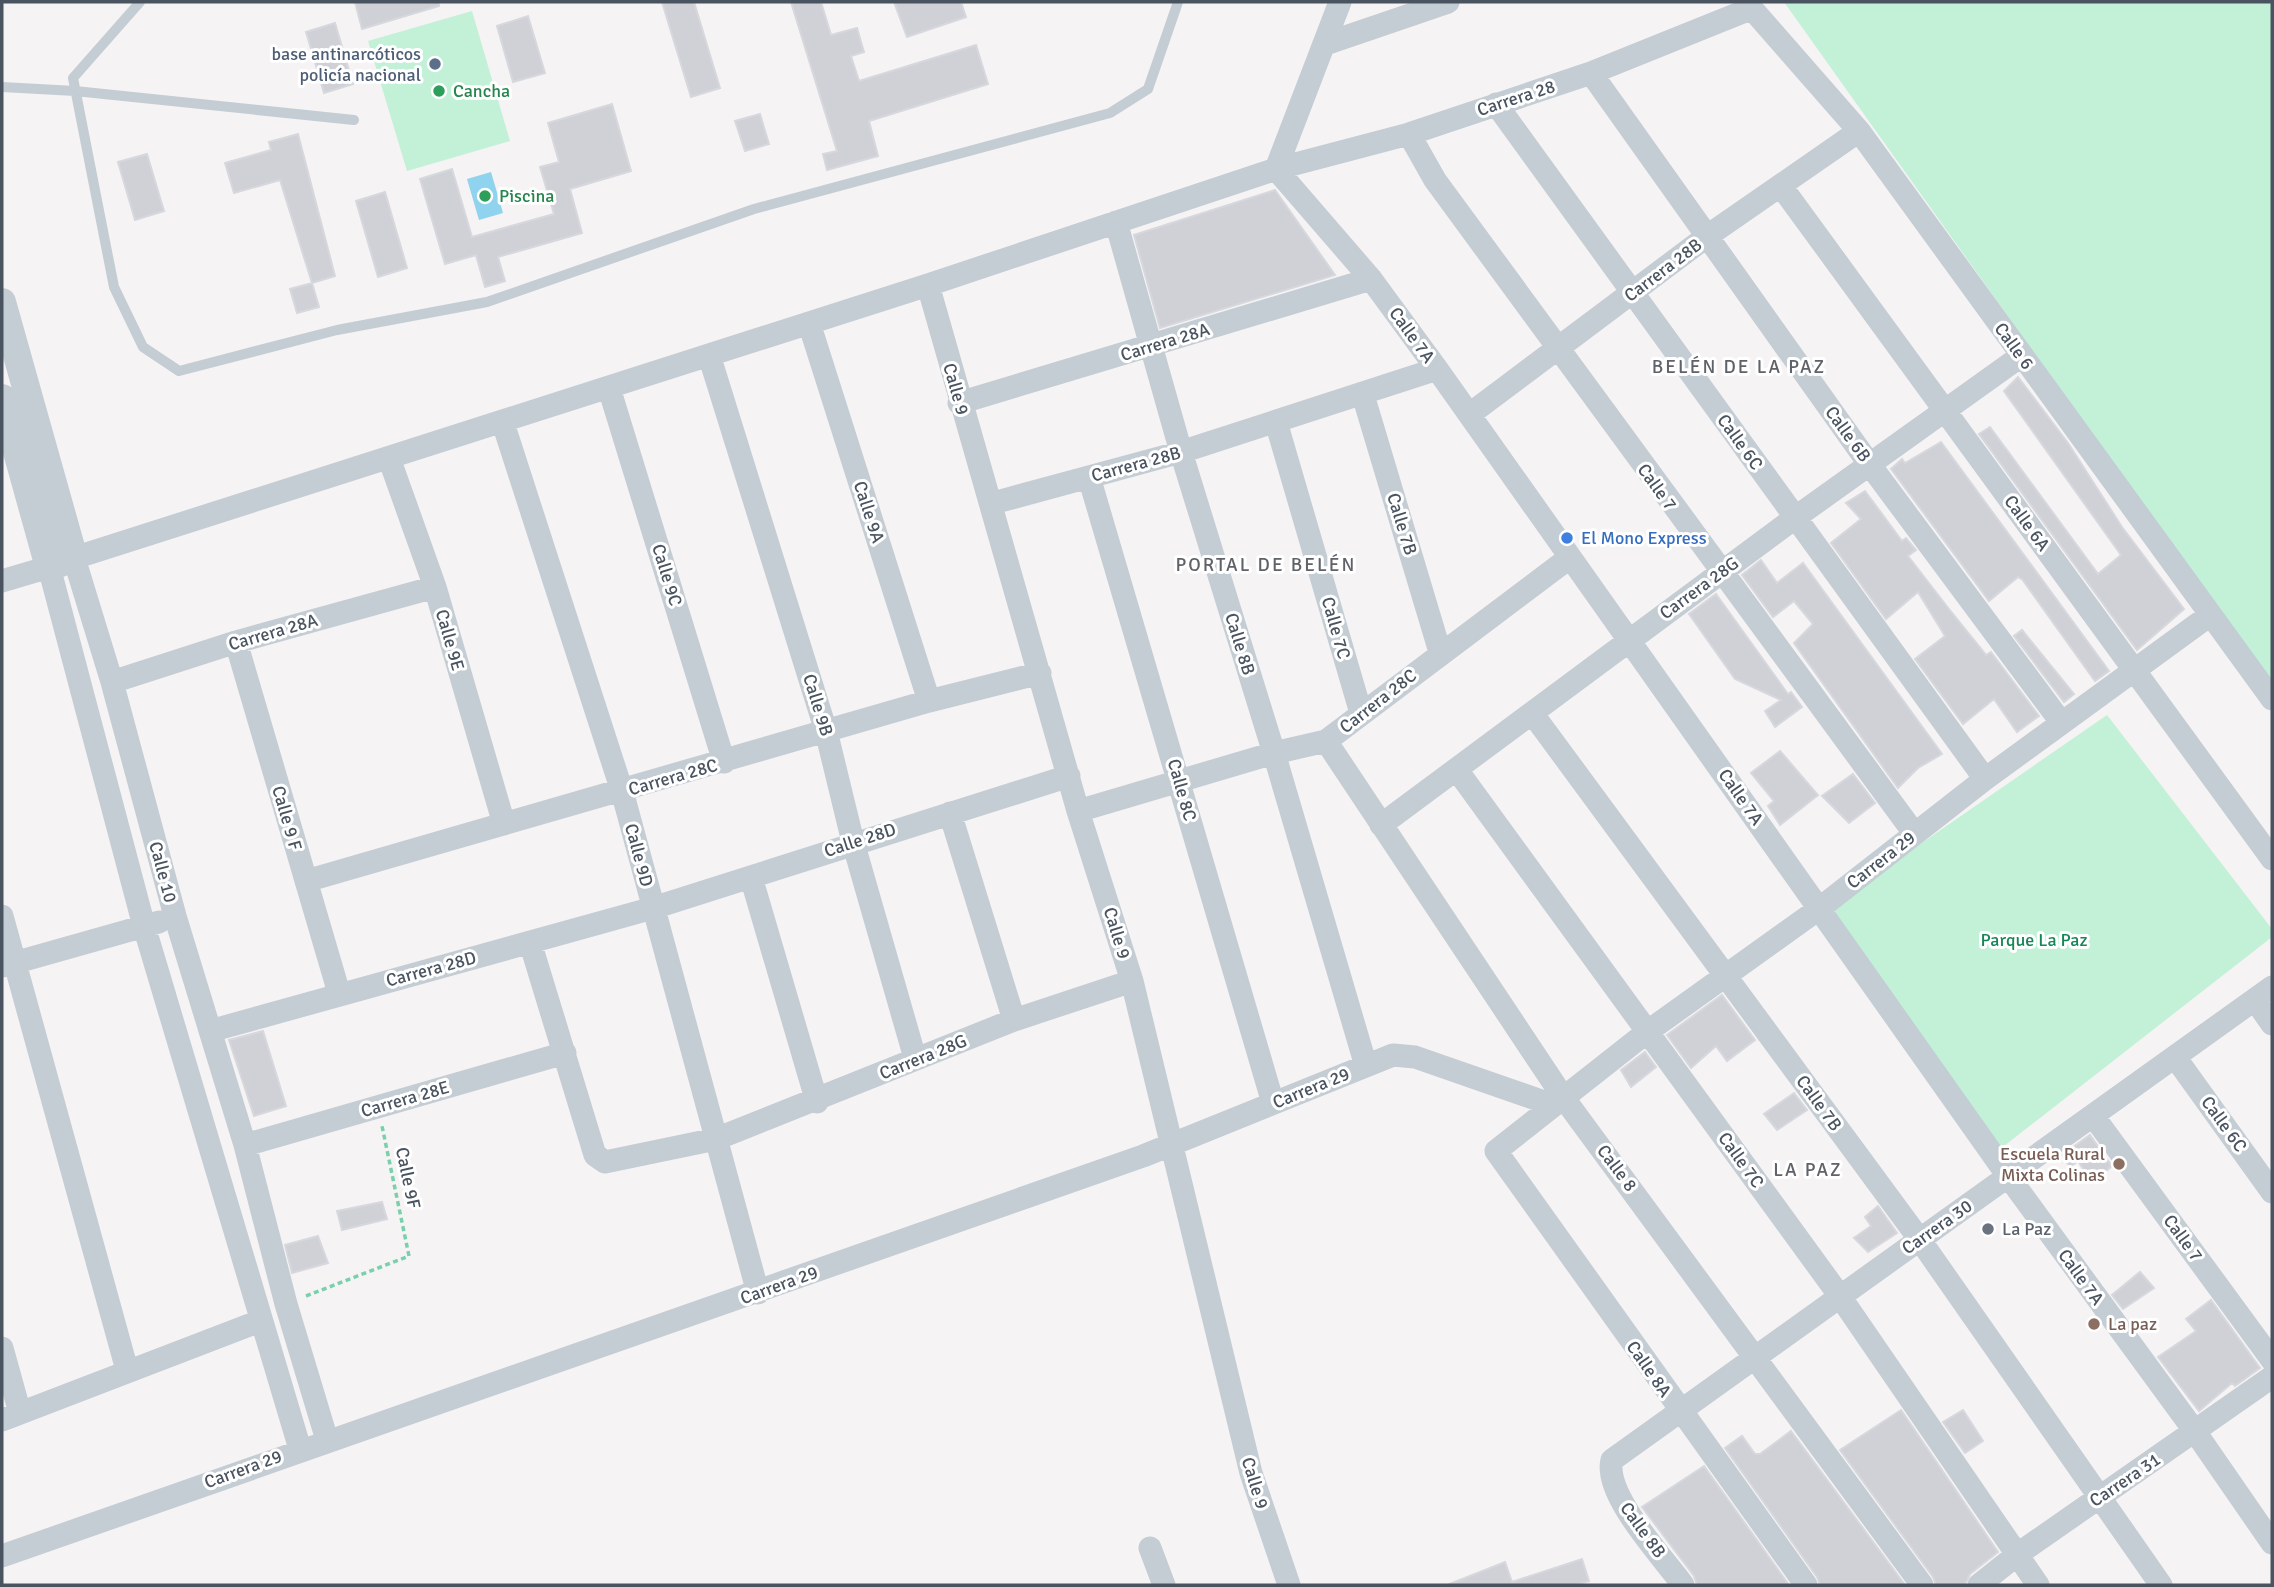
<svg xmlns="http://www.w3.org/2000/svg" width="2274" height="1587" font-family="Signika,sans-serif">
	<rect width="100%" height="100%" fill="#f5f3f3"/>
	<path fill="#c2f1d8" d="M1784 2H2272V687Z
		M472 11 510 141 407 171 368 41Z
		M2107 715 2272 929V937L1995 1153 1829 907Z"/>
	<path fill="#8fd3ee" d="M491 172 503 213 479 220 467 179Z"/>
	<path fill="#cfd1d7" stroke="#d7d8de" stroke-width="2" d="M355 2H439V6L362 29Z
		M662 2H694L720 88 691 97Z
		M791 2H821L831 35 857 28 864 52 851 56 859 81 976 45 988 84 869 121 878 156 827 170 823 154 837 151Z
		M894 2H961L966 17 907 37Z
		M528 16 545 73 513 82 497 26Z
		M335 23 353 84 324 93 306 32Z
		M612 104 631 171 570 189 582 233 498 257 505 281 485 287 476 255 445 264 420 179 452 169 472 237 554 214 540 167 559 162 548 123Z
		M760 114 769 144 745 151 735 121Z
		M298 134 335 276 312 283 280 180 234 193 225 163 271 150 269 142Z
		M147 154 164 211 135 220 118 162Z
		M1275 190 1335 275 1160 328 1134 235Z
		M385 192 407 268 378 277 356 201Z
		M312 283 319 307 297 313 290 289Z
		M2018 377 2068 443 2122 527 2184 609 2137 650 1979 434 1990 427 2098 574 2121 555 2004 391Z
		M1941 442 2109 671 2095 681 2022 579 2018 577 1989 601 1891 469 1902 459 1905 463Z
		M1865 491 1902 541 1906 538 1916 550 1908 556 1949 609 1986 655 1991 652 2039 716 2017 732 1994 699 1963 724 1915 659 1945 636 1918 592 1886 619 1831 543 1861 519 1846 503Z
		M1761 560 1777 583 1803 563 1942 754 1918 768 1898 788 1794 643 1813 624 1794 601 1773 617 1742 575Z
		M1716 594 1788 694 1791 692 1802 707 1775 727 1765 711 1781 700 1735 679 1689 614Z
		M2022 630 2074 694 2064 702 2014 636Z
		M1780 751 1818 795 1780 825 1768 806 1774 801 1751 773Z
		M1853 774 1875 803 1849 823 1822 796Z
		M1722 995 1755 1040 1727 1061 1716 1046 1691 1068 1667 1035Z
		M263 1031 286 1106 254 1116 229 1040Z
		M1645 1052 1656 1067 1631 1087 1621 1070Z
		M1794 1093 1807 1110 1777 1130 1764 1114Z
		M2090 1135 2112 1166 2092 1183 2078 1161 2070 1167 2062 1155Z
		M382 1202 387 1219 342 1230 337 1211Z
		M1878 1206 1897 1233 1868 1252 1854 1238 1871 1226 1865 1217Z
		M318 1236 328 1263 292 1273 285 1245Z
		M2140 1272 2154 1288 2123 1309 2112 1295Z
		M2211 1300 2260 1368 2235 1386 2232 1383 2199 1411 2158 1357 2196 1331 2186 1319Z
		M1901 1410 1998 1552 1970 1574 1965 1585H1936L1933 1577 1840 1450Z
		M1963 1410 1983 1441 1965 1453 1943 1422Z
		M1791 1431 1905 1585H1820L1817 1577 1725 1448 1742 1436 1755 1454H1760Z
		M1704 1466 1789 1585H1697L1694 1576 1642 1507Z
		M1582 1559 1589 1581 1575 1585H1447L1505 1562 1512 1582Z"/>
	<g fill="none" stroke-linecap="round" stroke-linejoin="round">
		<path stroke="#79d0ad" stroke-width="3.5" stroke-dasharray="5 3.5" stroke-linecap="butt" d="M306 1296 409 1256 382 1126"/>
		<path stroke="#c4ccd4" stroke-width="10" d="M140 2 73 78 114 287 143 347 179 371 337 330 487 302 754 209 1110 113 1148 89 1178 2
			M2 87 75 91 354 120"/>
		<path stroke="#c4ccd4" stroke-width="23" d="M1746 2 1859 131 2272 699
			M1325 44 1448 2
			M1591 73 1870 465 2061 722
			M1496 104 1985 779
			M1409 134 1435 180 1914 833
			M1276 169 1371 279 1437 369 2008 1176 2196 1433 2272 1543
			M1276 169 1340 2
			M1781 186 2272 859
			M1116 222 1181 452 1274 753 1366 1066
			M928 285 1078 811 1132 981 1251 1473 1289 1585
			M809 323 929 701
			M709 355 826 731 853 842 915 1058
			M609 388 724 762
			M1363 395 1440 652
			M959 403 1371 279
			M1470 414 1706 237 1859 131
			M1276 422 1361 713
			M503 423 622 791 758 1293
			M389 458 435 587 504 824
			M1089 477 1273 1103
			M993 503 1181 452 1437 369
			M2 581 49 567 144 926 300 1449
			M236 642 339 993
			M112 682 236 642 435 587
			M1532 713 1920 1240 2161 1585
			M1326 741 1563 1097 1922 1585
			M1457 770 1839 1295 2038 1585
			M1078 811 1274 753 1326 741 1569 558
			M950 813 1014 1020
			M1381 825 1796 517 2021 356
			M751 877 817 1102
			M306 881 929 701 1040 673
			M2 916 127 1370
			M530 942 595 1155 605 1162 716 1139 1014 1020 1132 981
			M3 966 159 922
			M2255 1000 2272 1024
			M210 1031 653 908 1069 776
			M2175 1057 2272 1192
			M2094 1117 2272 1360
			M245 1145 565 1053
			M2 1348 20 1413
			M2 1420 260 1321
			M327 1440 286 1304 245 1145 175 916 112 682 74 558 928 285 1276 169 1409 134 1591 73 1750 9
			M1150 1548 1164 1585
			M2 1556 1143 1156 1393 1055 1415 1057 1553 1105
			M1683 1585C1662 1556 1603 1494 1612 1460L2272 987
			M1806 1585 1496 1151 1647 1032 1820 908 1985 779 2210 615
			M1979 1585 2018 1554 2272 1377"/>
		<path stroke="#c4ccd4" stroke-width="28" d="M2 302 74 558 49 567 2 398"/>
	</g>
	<circle fill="#5c6f8a" stroke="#fff" stroke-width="2.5" cx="435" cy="64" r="7"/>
	<g fill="#2e9e5b" stroke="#fff" stroke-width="2.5">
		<circle cx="439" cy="91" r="7"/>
		<circle cx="485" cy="196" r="7"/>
	</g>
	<circle fill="#3f7fe0" stroke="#fff" stroke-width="2.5" cx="1567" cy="538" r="7"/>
	<g fill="#8d6e63" stroke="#fff" stroke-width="2.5">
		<circle cx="2119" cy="1164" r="7"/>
		<circle cx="2094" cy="1324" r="7"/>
	</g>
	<circle fill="#6b7280" stroke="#fff" stroke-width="2.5" cx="1988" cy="1229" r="7"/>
	<g text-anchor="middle" stroke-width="6" stroke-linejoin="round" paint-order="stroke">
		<g font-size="18" fill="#4e5e75" stroke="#fff" text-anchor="end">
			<text x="421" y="60">base antinarcóticos<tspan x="421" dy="21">policía nacional</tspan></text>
		</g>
		<g font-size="18" fill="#27864d" stroke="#fff" text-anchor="start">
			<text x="453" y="97">Cancha</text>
			<text x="499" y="202">Piscina</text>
		</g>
		<g font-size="18" fill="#4a5461" stroke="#fff">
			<text transform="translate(1516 98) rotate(-18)" y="6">Carrera 28</text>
			<text transform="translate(1663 270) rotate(-37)" y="6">Carrera 28B</text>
			<text transform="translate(1412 335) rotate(54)" y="6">Calle 7A</text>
			<text transform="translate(1165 342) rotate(-17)" y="6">Carrera 28A</text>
			<text transform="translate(2014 346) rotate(54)" y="6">Calle 6</text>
			<text transform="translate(956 389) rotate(74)" y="6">Calle 9</text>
			<text transform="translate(1848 434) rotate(54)" y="6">Calle 6B</text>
			<text transform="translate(1740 442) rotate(54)" y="6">Calle 6C</text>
			<text transform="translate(1136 464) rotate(-15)" y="6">Carrera 28B</text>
			<text transform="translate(1657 487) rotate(54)" y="6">Calle 7</text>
			<text transform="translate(869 512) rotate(72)" y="6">Calle 9A</text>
			<text transform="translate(2027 523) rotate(54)" y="6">Calle 6A</text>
			<text transform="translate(1402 524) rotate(73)" y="6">Calle 7B</text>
			<text transform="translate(667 575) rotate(73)" y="6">Calle 9C</text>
			<text transform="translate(1699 588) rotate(-36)" y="6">Carrera 28G</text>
			<text transform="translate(1336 628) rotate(74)" y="6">Calle 7C</text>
			<text transform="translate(273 632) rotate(-16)" y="6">Carrera 28A</text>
			<text transform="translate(450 640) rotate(74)" y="6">Calle 9E</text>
			<text transform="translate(1240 644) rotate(73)" y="6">Calle 8B</text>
			<text transform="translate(1378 701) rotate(-38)" y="6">Carrera 28C</text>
			<text transform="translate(818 705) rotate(73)" y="6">Calle 9B</text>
			<text transform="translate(673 777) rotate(-16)" y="6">Carrera 28C</text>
			<text transform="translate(1182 790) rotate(74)" y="6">Calle 8C</text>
			<text transform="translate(1741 797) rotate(55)" y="6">Calle 7A</text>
			<text transform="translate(287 818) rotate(74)" y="6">Calle 9 F</text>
			<text transform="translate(860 840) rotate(-18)" y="6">Calle 28D</text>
			<text transform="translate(639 855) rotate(75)" y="6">Calle 9D</text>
			<text transform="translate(1881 860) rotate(-38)" y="6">Carrera 29</text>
			<text transform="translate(163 872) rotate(75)" y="6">Calle 10</text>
			<text transform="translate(1117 933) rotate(73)" y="6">Calle 9</text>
			<text transform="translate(431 969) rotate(-15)" y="6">Carrera 28D</text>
			<text transform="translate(923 1057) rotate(-22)" y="6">Carrera 28G</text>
			<text transform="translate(1311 1088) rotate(-22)" y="6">Carrera 29</text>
			<text transform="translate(405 1099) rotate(-16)" y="6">Carrera 28E</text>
			<text transform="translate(1819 1103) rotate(54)" y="6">Calle 7B</text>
			<text transform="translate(2224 1124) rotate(54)" y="6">Calle 6C</text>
			<text transform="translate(1741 1160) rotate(54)" y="6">Calle 7C</text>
			<text transform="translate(1617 1168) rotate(53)" y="6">Calle 8</text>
			<text transform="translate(408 1178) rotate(78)" y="6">Calle 9F</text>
			<text transform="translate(1937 1227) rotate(-35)" y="6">Carrera 30</text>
			<text transform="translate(2183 1238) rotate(54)" y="6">Calle 7</text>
			<text transform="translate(2081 1277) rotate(54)" y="6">Calle 7A</text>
			<text transform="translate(779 1285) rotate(-20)" y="6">Carrera 29</text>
			<text transform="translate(1649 1369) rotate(55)" y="6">Calle 8A</text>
			<text transform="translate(243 1469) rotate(-20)" y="6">Carrera 29</text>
			<text transform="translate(2125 1480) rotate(-34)" y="6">Carrera 31</text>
			<text transform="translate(1255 1483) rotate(73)" y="6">Calle 9</text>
			<text transform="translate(1643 1530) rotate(54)" y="6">Calle 8B</text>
		</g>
		<g font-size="18" fill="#366cbe" stroke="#fff" text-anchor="start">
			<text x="1581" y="544">El Mono Express</text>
		</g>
		<g font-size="18" fill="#178657" stroke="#fff">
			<text x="2034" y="946">Parque La Paz</text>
		</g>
		<g font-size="18" fill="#785e54" stroke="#fff" text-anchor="end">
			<text x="2105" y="1160">Escuela Rural<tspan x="2105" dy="21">Mixta Colinas</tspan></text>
			<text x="2108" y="1330" text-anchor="start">La paz</text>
		</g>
		<g font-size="18" fill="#5b616d" stroke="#fff" text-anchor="start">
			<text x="2002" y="1235">La Paz</text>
		</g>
		<g font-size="19" letter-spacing="2" fill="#5f6268" stroke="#fff">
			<text x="1739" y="373">BELÉN DE LA PAZ</text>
			<text x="1266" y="571">PORTAL DE BELÉN</text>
			<text x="1808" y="1176">LA PAZ</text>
		</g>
	</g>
	<rect width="2274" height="1587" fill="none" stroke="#4a5461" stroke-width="7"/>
</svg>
